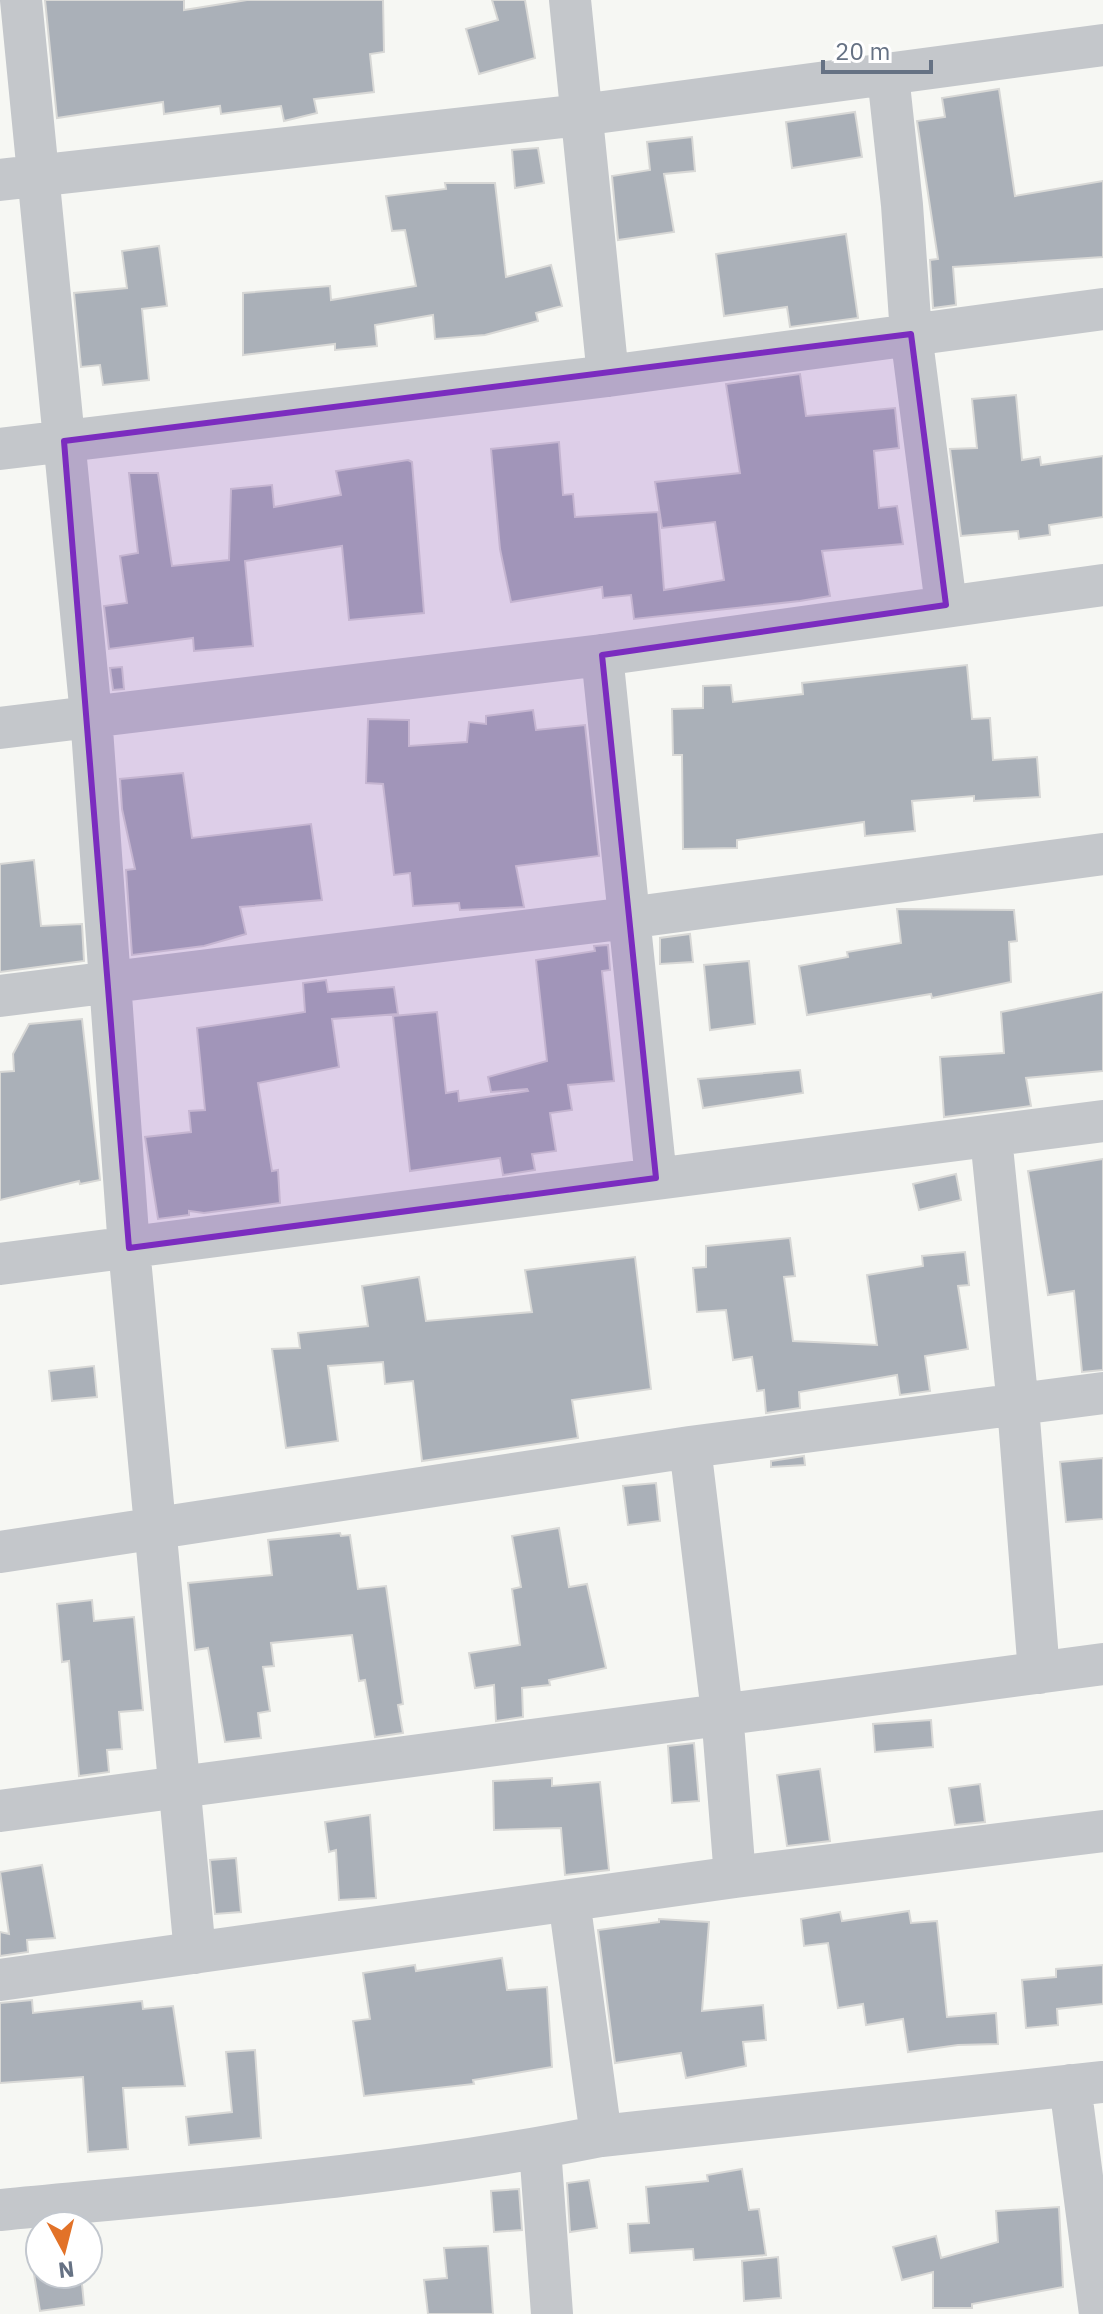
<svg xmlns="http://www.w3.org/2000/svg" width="1103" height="2314" font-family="'IBM Plex Sans',sans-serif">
	<rect width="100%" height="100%" fill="#f6f7f3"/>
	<path fill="#aab0b8" stroke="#d8d8d6" stroke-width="2" d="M45 0H184V10L247 0H383L384 52 370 54 374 92 314 99 317 113 284 121 281 106 221 114 220 106 164 114 163 102 57 118Z
		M492 0H525L535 58 479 74 466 29 498 20Z
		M999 89 1015 196 1103 181V257L953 267 956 305 933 308 930 260 938 259 917 121 945 117 942 98Z
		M855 112 862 157 792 168 786 122Z
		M692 137 695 171 664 174 674 232 618 240 612 176 650 170 647 142Z
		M538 148 544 183 515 188 512 150Z
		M445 183H495L506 277 551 265 562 306 536 313 538 321 485 335 435 339 433 315 375 325 377 346 335 350V344L243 355V293L330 286 331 300 416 286 405 230 392 231 386 196 446 189Z
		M846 234 858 318 790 327 787 307 724 316 716 254Z
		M159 246 167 306 142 309 149 380 103 385 100 365 81 367 74 293 127 288 122 251Z
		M800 374 806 416 895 408 899 448 874 451 879 508 897 506 903 544 822 551 830 596 800 601 634 619 631 595 603 598 602 587 511 602 500 549 491 449 559 442 563 495 573 494 575 517 658 512 664 590 724 580 715 522 662 528 655 482 740 473 726 384Z
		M1016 395 1022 460 1040 457 1041 465 1103 456V517L1049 525 1050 535 1019 539 1018 531 961 536 950 449 977 448 972 399Z
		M408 460 412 462 424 613 349 620 342 546 245 561 253 646 194 651 193 638 109 649 104 606 127 603 120 556 138 553 129 473H158L172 566 229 560 231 489 272 485 274 507 341 495 336 471Z
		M967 665 972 719 990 718 993 760 1037 757 1040 797 974 801V796L912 801 915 831 865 836 864 822 737 840V848L683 849 682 755H673L672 709 703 708V686L731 685 733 702 803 694 802 683Z
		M122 667 124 689 113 690 110 668Z
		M533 710 536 730 585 725 599 856 516 866 524 907 460 910 459 903 413 906 410 873 394 875 383 784 366 783 368 719 409 720V746L467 742 469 722 486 724V716Z
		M183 773 192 838 311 824 322 900 240 907 246 934 204 946 132 955 126 870 135 869 122 809 120 779Z
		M34 860 41 926 82 924 84 961 0 972V864Z
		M897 909 1014 910 1017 941 1009 942 1011 982 932 998 931 994 807 1015 799 966 848 957 847 952 901 943Z
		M690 934 693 962 660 964V938Z
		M608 945 610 970 602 971 614 1081 568 1085 572 1110 550 1113 556 1151 532 1154 535 1170 503 1175 500 1158 410 1171 393 1016 437 1012 446 1093 458 1091 459 1101 528 1091 527 1089 491 1092 488 1077 547 1061 536 960 595 951 594 946Z
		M749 961 755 1024 710 1030 704 965Z
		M326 980 328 992 394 987 398 1014 332 1019 339 1067 258 1083 272 1171 278 1170 280 1203 204 1213 189 1211V1215L158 1219 145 1137 191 1132 189 1111 205 1110 197 1028 305 1012 303 983Z
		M1103 992V1071L1026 1078 1031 1106 944 1117 940 1057 1004 1053 1001 1012Z
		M82 1019 100 1180 80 1184 79 1181 0 1200V1072L14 1071 13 1054 29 1024Z
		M800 1070 803 1093 703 1108 698 1079Z
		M1103 1159V1370L1082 1372 1074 1291 1048 1295 1028 1171Z
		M956 1174 961 1200 919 1210 913 1184Z
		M790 1238 795 1276 784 1277 793 1341 877 1345 867 1275 923 1266 922 1256 965 1252 969 1285 958 1286 968 1349 925 1356 930 1391 900 1395 897 1375 799 1392 800 1408 766 1413 764 1390 757 1391 752 1357 733 1360 726 1310 697 1312 693 1268 706 1267V1246Z
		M635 1257 651 1389 572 1400 578 1438 422 1461 413 1381 385 1384 383 1362 328 1366 338 1441 286 1448 272 1349 300 1348 298 1333 368 1326 362 1286 419 1277 426 1321 532 1312 525 1270Z
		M94 1366 97 1397 52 1401 49 1371Z
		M804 1456 805 1465 771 1467V1461Z
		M1103 1458V1519L1066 1522 1060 1462Z
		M656 1483 660 1521 628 1525 623 1486Z
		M559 1528 569 1587 587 1584 606 1668 549 1680 550 1685 522 1688 523 1717 496 1721 494 1685 475 1688 469 1653 520 1645 512 1589 521 1587 512 1536Z
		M340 1533 341 1536 350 1535 358 1589 386 1586 403 1704 398 1705 403 1733 375 1737 365 1680 359 1681 352 1635 271 1643 274 1666 263 1667 270 1711 258 1713 261 1738 225 1742 208 1648 195 1650 188 1583 272 1575 268 1540Z
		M92 1600 94 1621 134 1617 143 1710 119 1712 122 1749 107 1750 109 1772 79 1776 69 1661 62 1662 57 1604Z
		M931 1720 933 1747 875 1752 873 1724Z
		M694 1743 699 1801 672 1803 668 1746Z
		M820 1769 830 1841 787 1846 777 1775Z
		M552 1778V1786L600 1782 609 1870 565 1875 561 1828 494 1830 493 1781Z
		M980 1784 985 1822 955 1825 949 1788Z
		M370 1815 376 1898 339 1900 336 1850 329 1852 325 1822Z
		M236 1858 241 1912 215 1914 210 1860Z
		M42 1865 55 1938 27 1940 28 1952 0 1956V1932L9 1934 0 1872Z
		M909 1911 911 1923 937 1921 947 2017 996 2013 998 2044 958 2045 908 2052 903 2019 866 2025 863 2004 838 2008 828 1943 804 1946 801 1919 840 1912 842 1921Z
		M659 1919 709 1922 702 2011 763 2005 766 2040 743 2042 746 2066 686 2078 681 2053 615 2063 598 1930 659 1922Z
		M502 1958 507 1990 547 1987 552 2067 473 2080 474 2084 364 2096 353 2021 370 2019 363 1973 415 1965 416 1971Z
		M1103 1965V2004L1057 2009 1058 2025 1026 2028 1022 1980 1056 1977V1969Z
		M32 2000 33 2013 142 2001 143 2009 173 2006 185 2086 123 2088 128 2149 88 2152 83 2077 0 2083V2003Z
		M255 2050 261 2138 189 2145 186 2117 232 2112 226 2052Z
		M742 2169 749 2210 759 2209 766 2255 694 2260 693 2249 630 2253 628 2224 649 2223 646 2187 708 2181 707 2175Z
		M589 2180 597 2228 570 2232 567 2183Z
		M519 2189 522 2230 494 2232 491 2191Z
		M1059 2207 1063 2287 972 2304V2308H933V2272L902 2280 893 2247 936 2236 941 2258 998 2242 996 2211Z
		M488 2246 493 2314H428L424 2280 447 2278 444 2248Z
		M778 2257 781 2298 744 2301 742 2261Z
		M34 2274H81L84 2305 40 2311Z"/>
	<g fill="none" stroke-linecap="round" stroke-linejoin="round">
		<path stroke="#c4c7cb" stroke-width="42" d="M21 0 91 715 129 1248 195 1953
			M570 0 608 376
			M888 75 902 205 911 334 946 605
			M0 180 581 115 1103 45
			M0 449 608 376 1103 309
			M602 655 656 1178
			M0 728 602 655 1103 585
			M0 996 628 918 1103 854
			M991 1137 1018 1406 1039 1673
			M0 1264 1103 1121
			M690 1447 722 1712 735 1877
			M0 1552 690 1447 1103 1393
			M0 1811 1103 1664
			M569 1900 601 2136
			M0 1980 735 1877 1103 1831
			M1070 2085 1100 2314
			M540 2148 552 2314
			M0 2210C198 2191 406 2175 601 2136L1103 2082"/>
	</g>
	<path fill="#7b2cbf" fill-opacity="0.2" stroke="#7b2cbf" stroke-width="6" stroke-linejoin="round" d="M911 334 946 605 602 655 656 1178 129 1248 64 441Z"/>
	<g transform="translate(64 2250) rotate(173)"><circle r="38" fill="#ffffff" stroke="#c2c7ce" stroke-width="2"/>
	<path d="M0-6L14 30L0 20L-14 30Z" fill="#e27228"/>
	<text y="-12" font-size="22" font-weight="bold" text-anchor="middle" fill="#667284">N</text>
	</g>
	<path d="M823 60v12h108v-12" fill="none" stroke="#667284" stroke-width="4"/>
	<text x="835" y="60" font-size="24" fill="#667284" stroke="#ffffff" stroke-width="6" paint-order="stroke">20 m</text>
</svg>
